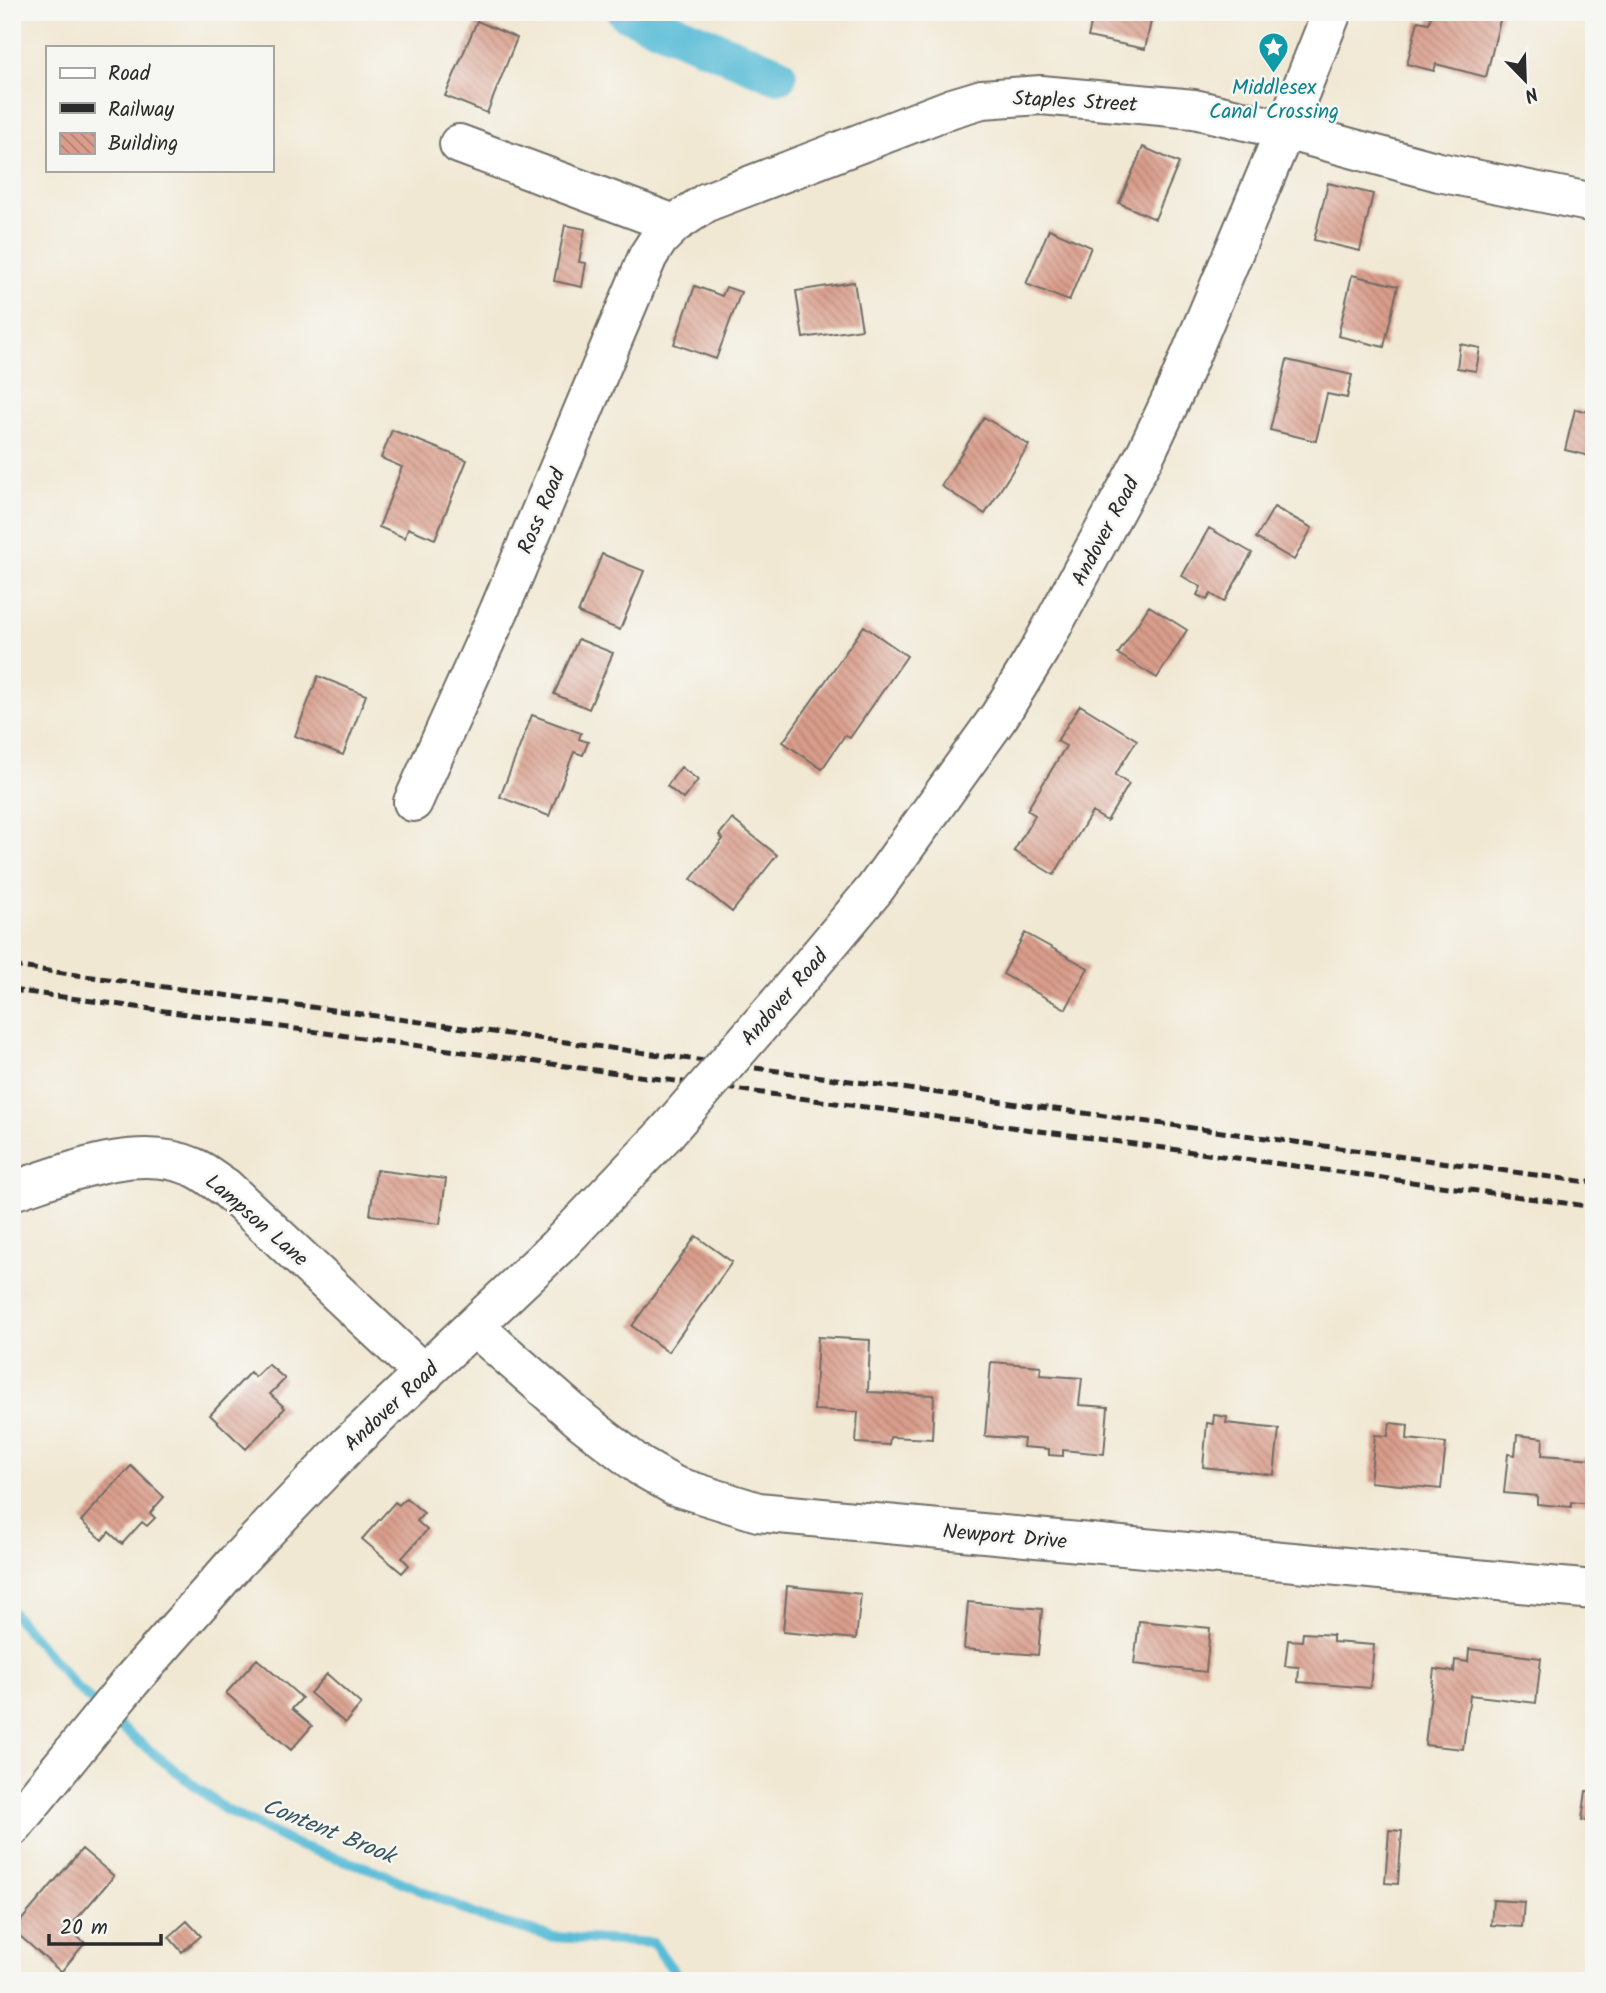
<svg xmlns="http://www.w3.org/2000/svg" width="1606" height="1993" font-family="Kalam,sans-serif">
	<defs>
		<pattern id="building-back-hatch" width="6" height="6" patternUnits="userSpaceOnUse" patternTransform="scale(1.75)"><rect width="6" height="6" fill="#da9d8b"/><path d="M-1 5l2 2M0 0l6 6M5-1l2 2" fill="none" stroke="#b18072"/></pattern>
	</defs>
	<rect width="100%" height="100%" fill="#f6f6f2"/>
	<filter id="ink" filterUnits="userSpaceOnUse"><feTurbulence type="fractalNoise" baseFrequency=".0143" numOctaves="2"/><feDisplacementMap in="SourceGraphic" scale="14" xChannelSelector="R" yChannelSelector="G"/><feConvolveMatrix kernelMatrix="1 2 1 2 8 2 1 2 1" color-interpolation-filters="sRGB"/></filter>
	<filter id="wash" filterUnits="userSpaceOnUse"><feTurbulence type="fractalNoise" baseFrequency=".00686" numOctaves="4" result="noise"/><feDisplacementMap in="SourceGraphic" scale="28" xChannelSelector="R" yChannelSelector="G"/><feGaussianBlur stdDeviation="1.57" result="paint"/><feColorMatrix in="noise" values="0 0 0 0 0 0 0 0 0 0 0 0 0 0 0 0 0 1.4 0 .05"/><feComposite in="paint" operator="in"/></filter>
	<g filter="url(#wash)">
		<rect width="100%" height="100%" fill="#f1e8d3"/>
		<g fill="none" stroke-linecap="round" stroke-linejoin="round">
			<path stroke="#59bcd7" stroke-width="10" d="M12 1612 77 1688 129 1734 224 1809 297 1845 377 1871 481 1917 553 1937 653 1943 681 1981"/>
			<path stroke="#59bcd7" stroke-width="38" d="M626 12 778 75"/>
		</g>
		<g id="blocks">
			<path fill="url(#building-back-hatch)" d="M1094 12H1153L1145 49 1088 37Z
				M1432 12H1502L1486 77 1436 64 1434 71 1407 64 1418 21 1429 23Z
				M477 21 517 38 487 113 445 96Z
				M1143 147 1179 163 1155 219 1119 203Z
				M1328 183 1373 194 1360 251 1314 240Z
				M565 225 585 229 579 262 586 263 582 287 554 281Z
				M1049 229 1091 247 1069 301 1026 284Z
				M1352 275 1398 286 1384 347 1338 336Z
				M854 282 862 329 803 338 796 291Z
				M695 286 722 296 726 287 741 292 716 359 674 344Z
				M1460 344 1480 348 1476 371 1457 368Z
				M1287 360 1352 375 1347 398 1327 394 1316 441 1270 430Z
				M1575 409 1594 413V457L1565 450Z
				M984 417 1029 445 985 514 941 486Z
				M392 430 467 460 435 539 408 528 405 538 379 527 402 467 381 458Z
				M1274 507 1312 528 1294 560 1256 538Z
				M1209 528 1252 553 1224 602 1211 594 1207 600 1197 595 1201 587 1182 576Z
				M602 554 644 571 620 630 578 613Z
				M1149 606 1187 630 1157 678 1118 654Z
				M864 626 907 656 850 738 845 735 822 769 783 742Z
				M578 639 613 653 589 709 554 694Z
				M318 676 366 695 343 755 295 736Z
				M1080 705 1137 740 1115 775 1129 784 1107 821 1092 812 1054 875 1014 851 1035 815 1027 810 1066 746 1057 741Z
				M532 715 581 733 579 739 588 742 583 755 574 752 549 816 500 797Z
				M681 767 698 780 683 799 667 786Z
				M732 819 777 855 732 912 691 879 723 839 719 835Z
				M1025 933 1088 968 1066 1009 1003 974Z
				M376 1170 446 1179 440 1224 370 1215Z
				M696 1236 732 1262 668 1352 632 1326Z
				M818 1337 870 1340 868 1392 934 1395 932 1439 890 1437 889 1445 856 1443 858 1412 814 1410Z
				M991 1362 1041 1366 1040 1375 1082 1378 1079 1405 1108 1407 1104 1454 1063 1450V1456L1049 1455V1449L1023 1447 1024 1439 985 1436Z
				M268 1364 285 1379 270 1394 285 1408 246 1449 210 1415 250 1372 255 1377Z
				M1214 1415 1227 1417 1226 1423 1279 1429 1274 1475 1203 1467 1207 1423 1213 1424Z
				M1390 1423 1408 1425 1407 1439 1446 1443 1441 1489 1370 1482 1375 1435 1388 1436Z
				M1517 1435 1543 1438 1542 1455 1594 1459V1504L1571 1502V1507L1537 1504V1496L1504 1493 1508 1454 1515 1455Z
				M131 1466 164 1497 150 1513 155 1518 147 1526 142 1522 122 1544 109 1532 102 1540 81 1521Z
				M406 1498 424 1513 417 1521 427 1530 402 1558 409 1565 402 1573 362 1539 395 1502 399 1505Z
				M787 1586 861 1594 856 1639 783 1632Z
				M968 1602 1042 1609 1038 1655 964 1649Z
				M1139 1621 1210 1628 1206 1672 1134 1664Z
				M1303 1633 1333 1635V1642L1374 1645 1370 1688 1298 1682 1299 1667 1285 1666 1288 1640 1302 1641Z
				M1469 1649 1541 1658 1536 1703 1470 1695 1463 1749 1425 1745 1434 1669 1454 1672 1455 1660 1468 1662Z
				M257 1659 302 1698 292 1709 312 1726 291 1750 226 1693Z
				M327 1674 361 1704 345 1723 310 1693Z
				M1586 1791 1594 1792V1822L1582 1820Z
				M1389 1830 1402 1831 1398 1884 1385 1883Z
				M82 1849 114 1876 68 1929 85 1943 61 1972 13 1930Z
				M1493 1900 1524 1902 1522 1927 1491 1925Z
				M187 1921 201 1936 182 1952 169 1937Z"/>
		</g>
	</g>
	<g filter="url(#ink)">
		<use href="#blocks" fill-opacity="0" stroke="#706d66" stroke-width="2"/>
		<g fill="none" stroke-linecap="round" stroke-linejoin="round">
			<defs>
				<path id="minor" d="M459 144 674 224 707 202 952 108 982 99 1041 95 1194 109 1285 130 1439 172 1594 203
					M413 802 499 611 648 256 659 239 674 224
					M12 1191C68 1173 136 1143 193 1167 204 1171 215 1181 225 1187L424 1374
					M475 1327 583 1422 640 1466 675 1486 758 1512 1594 1590"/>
				<path id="major" d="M779 1003 875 889 1000 715 1040 649 1145 455 1177 387 1285 130 1332 12
					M12 1827 131 1681 236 1562 350 1443 557 1247 665 1134"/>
			</defs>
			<use href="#minor" stroke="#706d66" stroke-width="42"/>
			<use href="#major" stroke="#706d66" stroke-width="42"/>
			<use href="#minor" stroke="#fff" stroke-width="38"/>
			<use href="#major" stroke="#fff" stroke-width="38"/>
			<path stroke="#2b2b2b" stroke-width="5" stroke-dasharray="10 5" stroke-linecap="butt" d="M12 966 1594 1183
				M12 990 1594 1207"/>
			<defs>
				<path id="major-bridge" d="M665 1134 779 1003"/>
			</defs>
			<use href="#major-bridge" stroke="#706d66" stroke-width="42" stroke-linecap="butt"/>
			<use href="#major-bridge" stroke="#fff" stroke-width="38"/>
		</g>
	</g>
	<defs>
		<symbol id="sight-pin" viewBox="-11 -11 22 30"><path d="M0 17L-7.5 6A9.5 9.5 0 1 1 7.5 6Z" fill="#0f9aa8" stroke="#f6f6f2"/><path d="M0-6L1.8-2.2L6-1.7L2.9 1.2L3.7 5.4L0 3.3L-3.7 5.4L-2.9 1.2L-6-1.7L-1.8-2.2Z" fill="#fff"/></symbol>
	</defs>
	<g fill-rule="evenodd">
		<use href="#sight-pin" x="1256" y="30" width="35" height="47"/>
	</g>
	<g text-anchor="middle" stroke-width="5" stroke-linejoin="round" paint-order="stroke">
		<g font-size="21" fill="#0d838f" stroke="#f6f6f2">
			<text x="1274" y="94">Middlesex<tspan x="1274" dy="24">Canal Crossing</tspan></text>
		</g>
		<g font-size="21" fill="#2b2b2b" stroke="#f6f6f2">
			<text transform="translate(1075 101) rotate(3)" y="7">Staples Street</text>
			<text transform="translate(541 511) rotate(-67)" y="7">Ross Road</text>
			<text transform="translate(1105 531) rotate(-62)" y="7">Andover Road</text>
			<text transform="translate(784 997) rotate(-49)" y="7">Andover Road</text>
			<text transform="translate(257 1220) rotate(41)" y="7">Lampson Lane</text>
			<text transform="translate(391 1406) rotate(-43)" y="7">Andover Road</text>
			<text transform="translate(1005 1536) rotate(5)" y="7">Newport Drive</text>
		</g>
		<g font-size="23" font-style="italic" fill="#39565f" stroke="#f6f6f2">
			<text transform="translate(329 1830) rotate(22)" y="8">Content Brook</text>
		</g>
	</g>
	<rect width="1606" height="1993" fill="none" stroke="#f6f6f2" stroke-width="42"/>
	<rect x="46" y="46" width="228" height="126" fill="#f6f6f2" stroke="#a5a5a2" stroke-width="2"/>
	<rect x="60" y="68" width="35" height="10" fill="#ffffff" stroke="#a5a5a2" stroke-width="2"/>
	<text x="108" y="80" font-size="21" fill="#2b2b2b">Road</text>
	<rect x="60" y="103" width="35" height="10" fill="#2b2b2b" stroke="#a5a5a2" stroke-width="2"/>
	<text x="108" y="116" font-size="21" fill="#2b2b2b">Railway</text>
	<rect x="60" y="133" width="35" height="21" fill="url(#building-back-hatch)" stroke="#a5a5a2" stroke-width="2"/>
	<text x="108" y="150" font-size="21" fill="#2b2b2b">Building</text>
	<g transform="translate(1525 80) rotate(157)" stroke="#f6f6f2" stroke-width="5" paint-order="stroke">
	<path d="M0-5L12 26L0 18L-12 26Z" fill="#2b2b2b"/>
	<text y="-10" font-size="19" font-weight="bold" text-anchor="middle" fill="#2b2b2b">N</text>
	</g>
	<path d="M49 1934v10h112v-10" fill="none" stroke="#2b2b2b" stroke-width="3.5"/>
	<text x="60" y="1934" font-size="21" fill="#2b2b2b" stroke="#f6f6f2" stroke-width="5" paint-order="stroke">20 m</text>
</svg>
